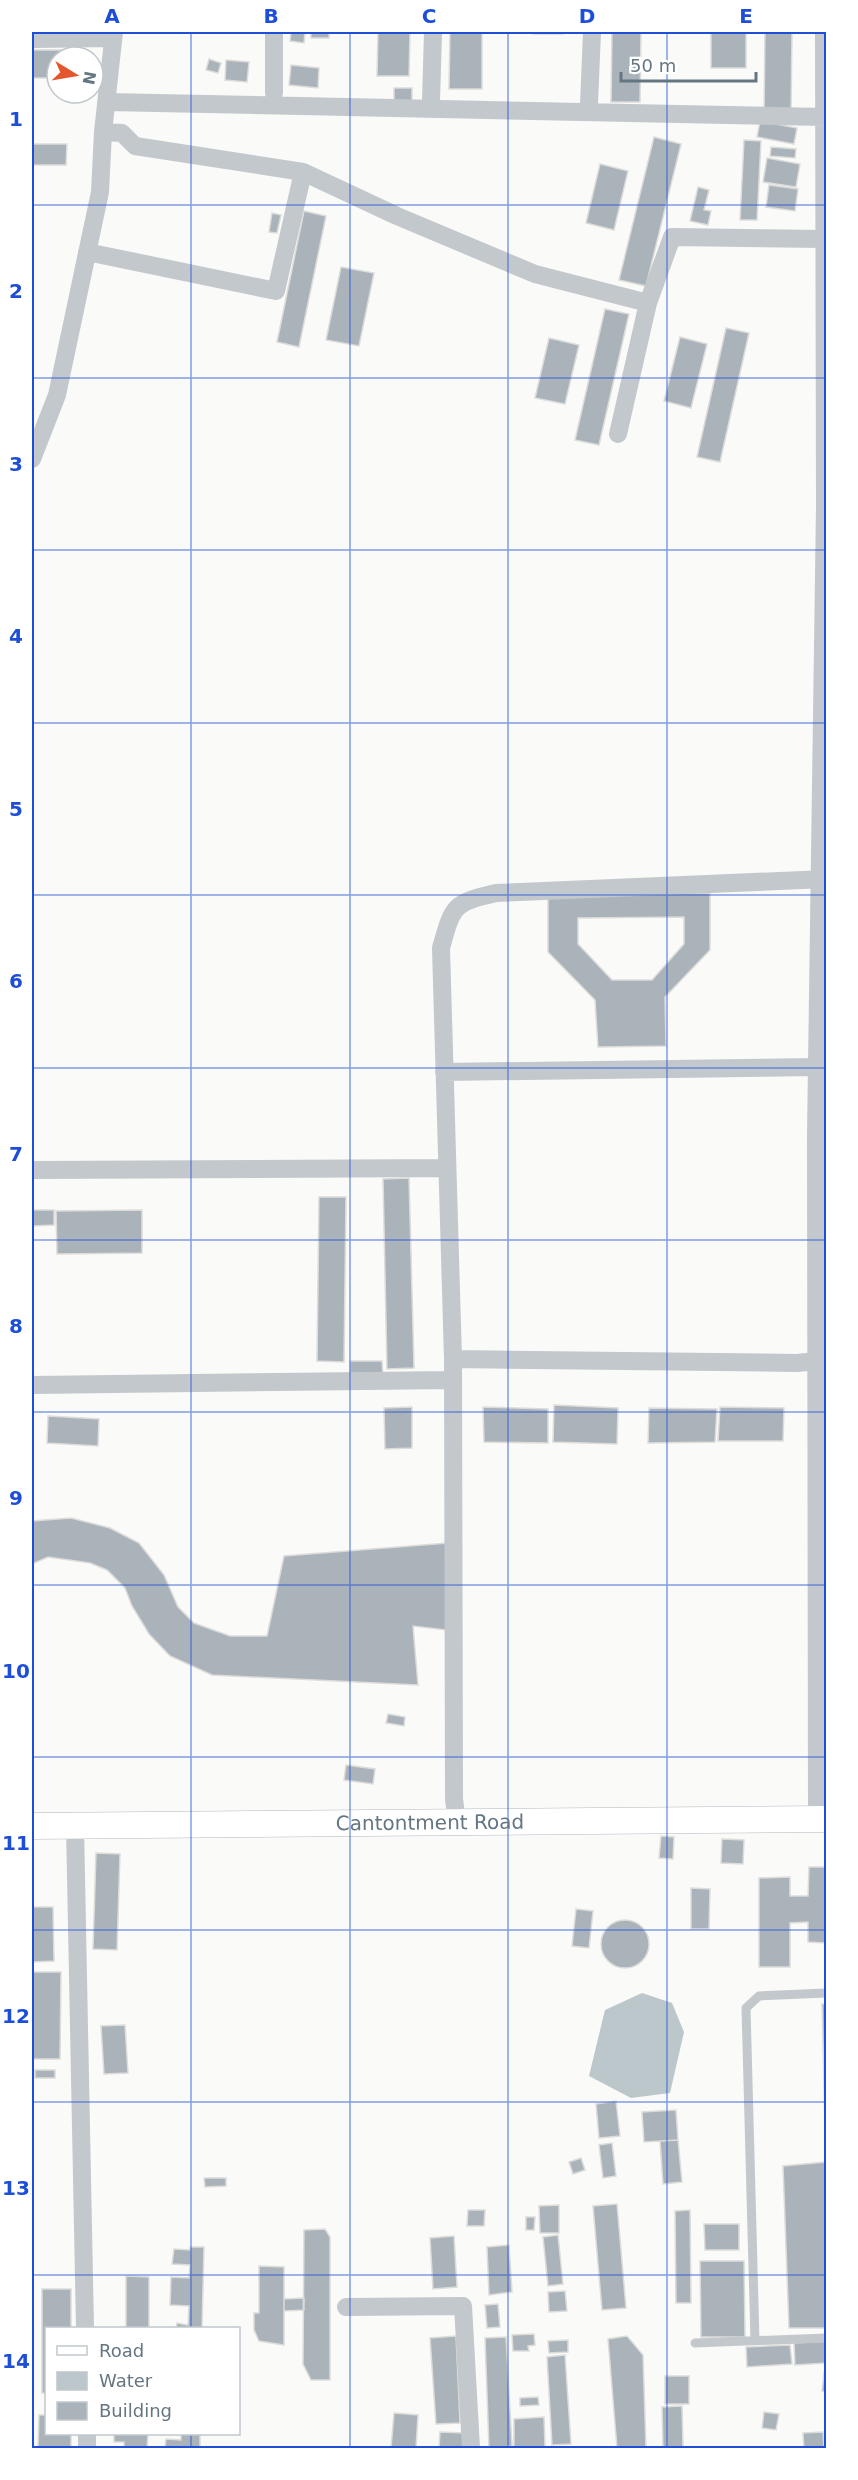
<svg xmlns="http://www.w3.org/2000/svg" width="858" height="2480" font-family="'DejaVu Sans',sans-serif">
	<rect width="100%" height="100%" fill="#fafaf8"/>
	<path fill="#bbc7cb" d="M642 1993 672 2003 684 2032 670 2093 631 2098 589 2076 605 2010Z"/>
	<path fill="#aab3b9" stroke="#dcdcda" stroke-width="1.5" fill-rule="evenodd" d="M291 32H305L304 43 290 41Z
		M311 32H329V38H311Z
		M378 32H410L409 76H377Z
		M450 32H482V89H449Z
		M533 32H563V34H533Z
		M612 32H641L640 102H611Z
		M711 32H746V68H711Z
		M765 32H792L791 113H764Z
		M32 50H72V57H57V78H32Z
		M209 59 221 63 218 73 206 70Z
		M226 60 249 62 247 82 225 80Z
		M291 65 319 68 318 88 289 85Z
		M394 88H412V105L394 104Z
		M760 121 797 128 794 144 757 137Z
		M654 137 681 144 646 286 619 280Z
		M744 140 761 141 757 220H740Z
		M32 144H67L66 165H32Z
		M771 147 796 149 795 158 770 156Z
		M767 158 800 164 796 187 763 182Z
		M600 164 628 171 614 230 586 223Z
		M769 185 798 189 795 211 766 207Z
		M698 187 709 190 704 210 711 211 708 225 690 221Z
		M304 211 326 216 299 347 277 342Z
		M272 213 281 215 277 233 269 232Z
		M341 267 374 273 359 346 326 340Z
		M605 309 629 314 599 445 575 440Z
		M726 328 749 333 720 462 697 457Z
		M680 337 707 344 691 408 664 401Z
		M549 338 579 345 565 404 535 398Z
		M710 893V950L665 997 666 1046 598 1047 595 1000 548 952V895ZM684 917V944L652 980H612L578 944V918Z
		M409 1178 414 1368 387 1369 383 1179Z
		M319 1197H346L344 1362 317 1361Z
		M32 1210H54V1225L32 1226Z
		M142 1210V1253L57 1254 56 1211Z
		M350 1361H382L383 1375 350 1376Z
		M554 1405 618 1408 617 1444 553 1442Z
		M412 1407V1448L385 1449 384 1408Z
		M483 1407 548 1409V1443L484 1442Z
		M720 1407 784 1408 783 1441H718Z
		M649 1408 717 1409 715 1442 648 1443Z
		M48 1416 99 1419 98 1446 47 1443Z
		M71 1518 110 1528 139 1543 164 1575 178 1607 194 1623 230 1636H267L284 1556 448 1543 446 1630 413 1626 418 1685 212 1675 170 1656 149 1634 132 1606 125 1588 107 1570 90 1563 48 1557 32 1564V1521Z
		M388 1714 405 1717 404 1726 386 1723Z
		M346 1765 375 1769 373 1784 344 1780Z
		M661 1836 674 1837 673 1859 659 1858Z
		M722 1839 744 1840 743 1864 721 1863Z
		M96 1853 120 1854 117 1950 93 1949Z
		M809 1867H826V1943L808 1942V1922L790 1923V1967H759V1878L790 1877V1896H808Z
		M691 1888 710 1889 709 1929H691Z
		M32 1907H53L54 1961 32 1962Z
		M576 1909 593 1911 589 1948 572 1946Z
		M601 1944a24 24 0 1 1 48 0a24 24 0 1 1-48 0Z
		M32 1972H61L60 2059H32Z
		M822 2004H826V2328H789L783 2166 826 2162Z
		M125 2025 128 2073 104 2074 101 2026Z
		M35 2070H55V2078H35Z
		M616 2101 620 2136 599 2138 596 2104Z
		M676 2110 678 2140 644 2142 642 2112Z
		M678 2140 682 2182 663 2184 660 2141Z
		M612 2143 616 2176 603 2178 599 2145Z
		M581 2158 585 2170 573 2174 569 2162Z
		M204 2178H226V2186L205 2187Z
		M617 2204 626 2308 602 2310 593 2206Z
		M559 2205V2233H540L539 2206Z
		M468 2210H485L484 2226H467Z
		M690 2210 691 2303H676L675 2211Z
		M526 2217H535L534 2230H526Z
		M704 2224H739V2250H705Z
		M325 2229 330 2237V2380H311L303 2364 304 2230Z
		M558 2235 563 2284 548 2286 543 2237Z
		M454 2236 457 2287 433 2289 430 2238Z
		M509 2245 512 2292 489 2295 487 2247Z
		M190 2247H204L202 2328H176L177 2323 188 2325 189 2306 170 2305 171 2277 189 2278 190 2265 172 2264 174 2249 190 2250Z
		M700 2261H744L745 2337H701Z
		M259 2266 284 2267V2345L259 2341 254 2330V2313H259Z
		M126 2276 149 2277V2328H126Z
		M42 2289H71V2328H46V2393H42Z
		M565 2291 567 2311 549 2312 548 2292Z
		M304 2298V2310L284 2311V2299Z
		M498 2304 500 2327 487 2328 485 2305Z
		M534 2334 535 2345 528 2346 529 2351H513L512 2335Z
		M456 2336 460 2423 436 2424 430 2338Z
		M627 2336 643 2355 646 2448H617L608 2339Z
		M506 2337 512 2446 489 2448 485 2338Z
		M568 2340V2352L549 2353 548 2341Z
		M826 2341V2363L795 2365 794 2343Z
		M790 2345 792 2364 747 2367 746 2347Z
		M565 2355 571 2444 552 2445 547 2357Z
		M824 2373 826 2374V2392L822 2391Z
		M665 2376H689V2404H665Z
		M538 2397 539 2405 520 2406V2398Z
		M682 2406 683 2447 663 2448 662 2407Z
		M764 2412 779 2414 776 2430 762 2428Z
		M394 2413 418 2415 416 2448H391Z
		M39 2415H46V2434H71V2448H38Z
		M544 2417 545 2448H514V2419Z
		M440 2432 464 2433 463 2448H439Z
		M823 2432 824 2448H804L803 2433Z
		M114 2434H148L147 2448H124V2442H114Z
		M181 2434H200V2448H165L166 2439 181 2440Z"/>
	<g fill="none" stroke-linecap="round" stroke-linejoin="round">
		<defs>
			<g id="secondary">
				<path id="s1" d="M32 1826 826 1819"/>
			</g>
		</defs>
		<use href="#secondary" stroke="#b3babf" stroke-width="27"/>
		<path stroke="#c3c8cc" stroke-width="9" d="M755 2341 746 2008 759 1996 826 1993
			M695 2343 826 2338"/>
		<path stroke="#c3c8cc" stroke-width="18" d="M32 39 113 38
			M274 93V32
			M431 101 433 32
			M107 102 825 117
			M589 104 592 32
			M303 172 397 216 535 274 648 303
			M87 252 276 291 303 172 135 146 122 133 103 132
			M618 434 648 303 672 237 824 239
			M32 459 57 395 100 192 103 132 114 32
			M444 1072 817 1067
			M32 1170 446 1168
			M453 1359 797 1363 816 1361
			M32 1385 453 1380
			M817 1819 816 1135 825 506 824 32
			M457 1822 454 1799 453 1359 441 948C453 905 453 903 496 893L826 879
			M75 1826 85 2328
			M346 2307 463 2306 471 2448
			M87 2434V2448"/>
		<use href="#secondary" stroke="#fff" stroke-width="26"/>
	</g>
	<path fill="none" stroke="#1d4ed8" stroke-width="1.5" stroke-opacity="0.55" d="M191 32V2328M350 32V2448M508 32V2448M667 32V2448M32 205H826M32 378H826M32 550H826M32 723H826M32 895H826M32 1068H826M32 1240H826M32 1412H826M32 1585H826M32 1757H826M32 1930H826M32 2102H826M32 2275H826M191 2434V2448"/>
	<g text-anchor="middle" stroke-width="6" stroke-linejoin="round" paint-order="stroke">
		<g font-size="20" fill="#657683" stroke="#fff">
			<text dy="7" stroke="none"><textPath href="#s1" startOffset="398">Cantontment Road</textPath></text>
		</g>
	</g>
	<rect width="858" height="2480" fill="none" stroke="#ffffff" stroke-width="66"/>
	<rect x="45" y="2327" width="195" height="108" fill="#ffffff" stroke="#c1c8cd" stroke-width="1.5"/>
	<rect x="57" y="2346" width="30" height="9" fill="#ffffff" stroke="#c1c8cd" stroke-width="1.5"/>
	<text x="99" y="2357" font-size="18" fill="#657683">Road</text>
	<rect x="57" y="2372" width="30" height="18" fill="#bbc7cb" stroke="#c1c8cd" stroke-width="1.5"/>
	<text x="99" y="2387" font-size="18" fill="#657683">Water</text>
	<rect x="57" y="2402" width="30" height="18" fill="#aab3b9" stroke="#c1c8cd" stroke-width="1.5"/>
	<text x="99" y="2417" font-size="18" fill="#657683">Building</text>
	<g transform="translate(75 75) rotate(101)"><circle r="28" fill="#ffffff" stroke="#c1c8cd" stroke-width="1.5"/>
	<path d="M0-4.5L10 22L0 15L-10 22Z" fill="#e4572e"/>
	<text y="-9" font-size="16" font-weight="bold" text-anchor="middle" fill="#657683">N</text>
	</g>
	<path d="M621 72v9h135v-9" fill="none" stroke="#657683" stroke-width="3"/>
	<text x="630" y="72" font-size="18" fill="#657683" stroke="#ffffff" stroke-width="4.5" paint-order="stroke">50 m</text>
	<rect x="33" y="33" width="792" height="2414" fill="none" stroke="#1d4ed8" stroke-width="2"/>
	<g font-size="20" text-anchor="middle" font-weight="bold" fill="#1d4ed8">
		<text x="112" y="23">A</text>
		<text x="271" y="23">B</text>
		<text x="429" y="23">C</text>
		<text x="587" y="23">D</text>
		<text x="746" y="23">E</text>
		<text x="16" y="126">1</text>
		<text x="16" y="298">2</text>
		<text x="16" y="471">3</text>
		<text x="16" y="643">4</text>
		<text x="16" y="816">5</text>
		<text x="16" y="988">6</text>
		<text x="16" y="1161">7</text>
		<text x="16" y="1333">8</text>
		<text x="16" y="1505">9</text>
		<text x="16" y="1678">10</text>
		<text x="16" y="1850">11</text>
		<text x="16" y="2023">12</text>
		<text x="16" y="2195">13</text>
		<text x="16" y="2368">14</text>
	</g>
</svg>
